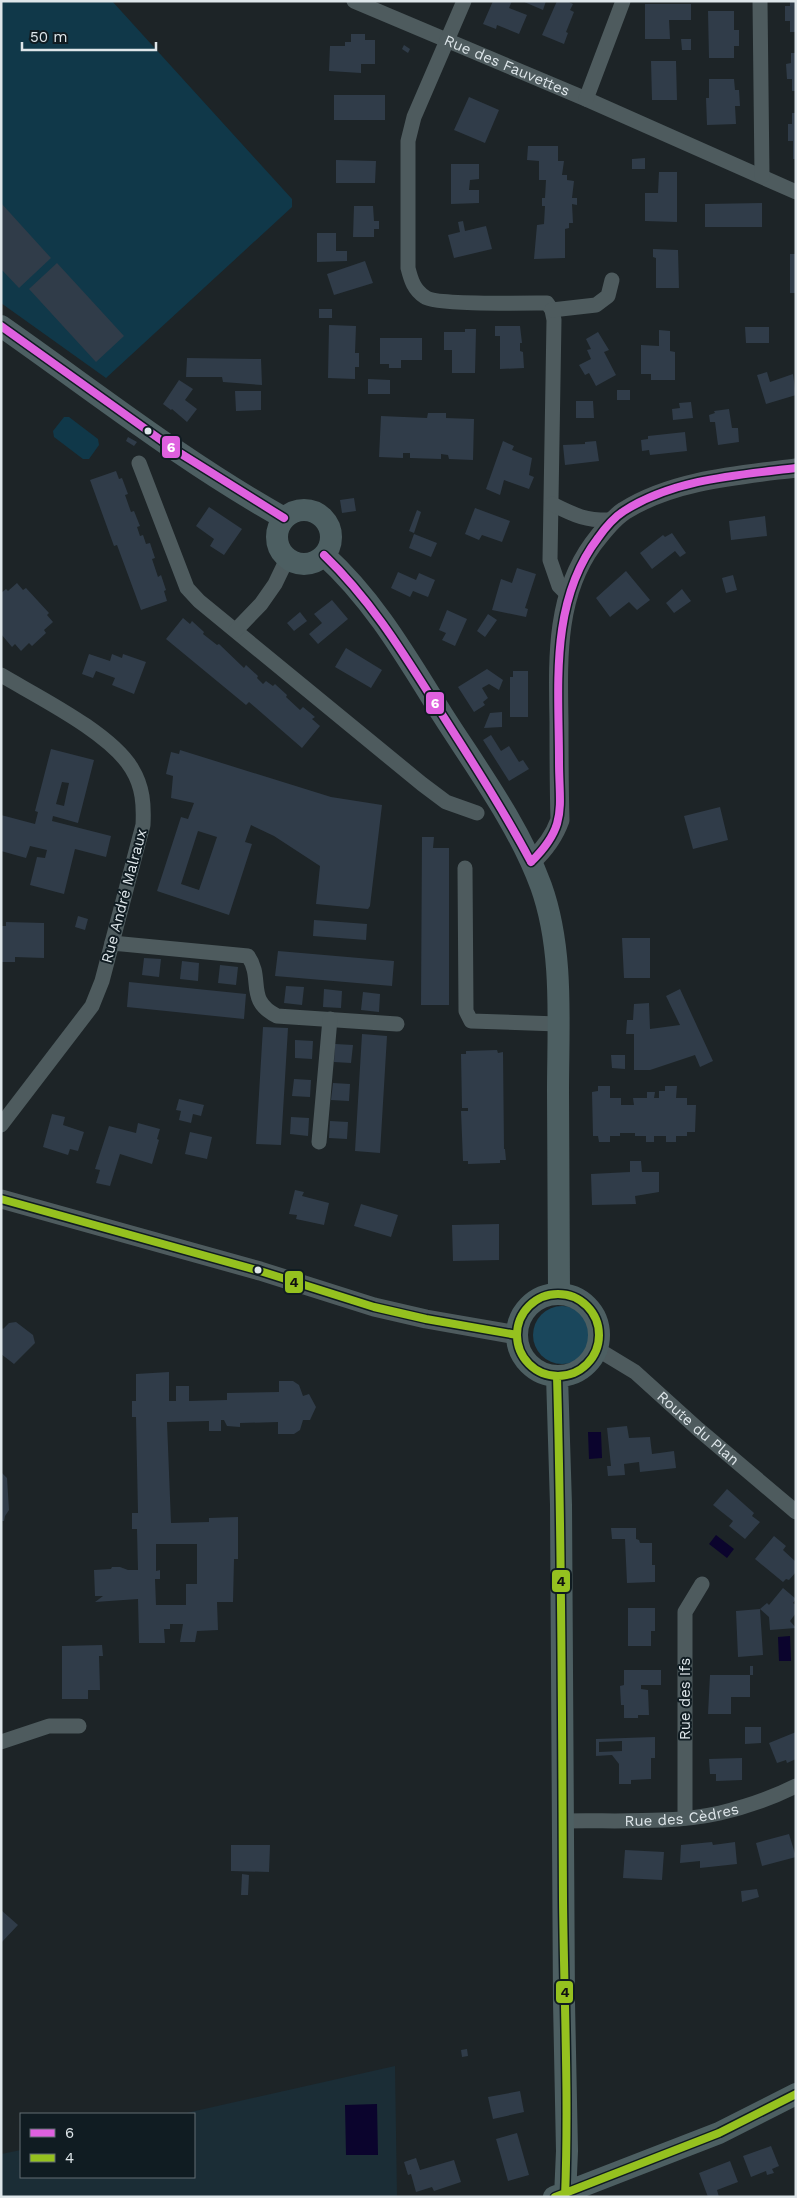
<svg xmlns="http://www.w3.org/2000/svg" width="797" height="2198" font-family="'Work Sans',sans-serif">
	<rect width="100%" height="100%" fill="#1d2427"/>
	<path fill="#1b2d36" d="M395 2066 397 2197H1V2154L21 2150V2177H194V2114H182Z"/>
	<path fill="#103849" d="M1 1H112L292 199V207L106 378 1 303Z
		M64 417H69L98 439 99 445 89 459H83L54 437 53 431Z"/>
	<path fill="#1a475c" d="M533 1335a29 29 0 1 1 58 0a29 29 0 1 1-58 0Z"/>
	<path fill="#0b042d" d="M601 1432 602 1458 589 1459 588 1432Z
		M716 1535 734 1549 727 1558 709 1544Z
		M790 1636 791 1661H779L778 1637Z
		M377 2104 378 2155H346L345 2105Z"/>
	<path fill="#303c49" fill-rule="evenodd" d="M493 1H512L509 8 527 15 519 34 497 25 496 29 483 24Z
		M522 1H546L543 10Z
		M557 1H567L573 4 570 10 574 12 566 32 568 33 564 44 542 35Z
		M790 1H796V32H790V21H785V6H790Z
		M645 4H691V20H669L670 39H645Z
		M708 11H734V30H739V46H734V58H709Z
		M351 34H365V40H375V64H361V73L329 71 330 46H345V42H351Z
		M681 39H691V50H682Z
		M404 45 410 49 408 53 402 49Z
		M791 53H796V91H792V79H787L786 64 791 63Z
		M651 61H676L677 100H652Z
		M709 79H734L735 90H739L740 106H735L736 124 707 125 706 98H709Z
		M334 95H385V120H334Z
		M469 97 499 110 485 143 454 130Z
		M792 113H796V159H793V141H788V124H792Z
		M528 146H558V161H564L562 175H567V180L574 181 572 198H577V205L572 204 573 223H569V228L565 229V258L534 259 537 225 544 224 545 206H542V198H545L546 180H539V161L527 160Z
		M645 158V169H632V159Z
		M336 160 376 161 375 183H336Z
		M451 164H479V179L470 180 469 190H479V203L451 204Z
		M659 172H677V222L645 221V193H658Z
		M1 203 51 258 19 288 1 269Z
		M762 203V227H705V204Z
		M354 206H373L374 221H379V229H374V237H353Z
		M463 221 465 231 486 226 492 249 454 258 448 235 460 232 458 222Z
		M317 233H336V251H347V261L317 262Z
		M653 249 678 250 679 288H656V258L653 257Z
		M790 254H796V293H790Z
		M365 261 373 283 334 295 327 274Z
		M57 263 124 336 96 362 29 289Z
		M319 309H332V318H319Z
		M329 325 356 326 355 353H359V367H355V379L328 378Z
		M495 326H520L522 343H520V351L523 352 524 368 500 369V336H495Z
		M745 327H769V343H746Z
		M465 329H476L475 373H452V350H444V332H465Z
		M659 330 670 331V351L675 352V380H651V374H641V345L659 346Z
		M598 332 609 350 604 352 616 375 596 386 589 373 585 375 579 365 591 359 587 350 591 349 586 339Z
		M380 338H422V360H401V368H389V364H380Z
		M187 358 261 359 262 385 223 382 222 377H186Z
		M767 372 770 382 793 374 796 395 766 404 757 375Z
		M368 379 390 380V394H368Z
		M179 380 193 389 185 400 197 409 187 422 172 409 171 410 163 404Z
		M617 390H630V400H617Z
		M235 391H261V410L236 411Z
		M576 401H593L594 418H576Z
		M691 402 693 418 673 420 672 409 680 408 679 403Z
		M729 409 732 428H738L739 442 718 445 715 422H710L709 415 715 413 714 411Z
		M428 413H446V418L474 419 473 460 449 459 448 455 441 454V459L410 458V453H403V458L379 457 381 416 427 418Z
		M685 432 687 451 650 455 649 450 642 451 641 440 648 439V436Z
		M128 437 137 442 134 446 126 441Z
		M503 441 514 446 512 450 532 458 529 475 534 477 529 489 504 480 500 495 486 489Z
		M596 441 599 461 565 465 563 445 585 444V442Z
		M116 471 119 479 122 478 128 494 125 495 131 512 134 511 140 526 137 527 140 536 143 535 146 544 150 543 155 558 152 559 158 577 161 575 166 590 164 591 167 601 141 610 117 545 114 546 90 480Z
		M354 498 356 511 342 513 340 500Z
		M209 507 242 529 224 555 210 546 214 539 196 526Z
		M475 508 510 521 502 542 482 535 479 540 465 534Z
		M417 510 421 512 414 533 409 531Z
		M765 516 767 536 731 540 729 521Z
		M672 533 686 553 680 557 675 551 652 569 640 553 663 535 665 537Z
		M414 534 437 543 431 557 409 548Z
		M517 568 536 574 525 608 528 609 526 617 492 610 501 579 512 583Z
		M626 571 650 600 637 610 629 602 610 617 596 598Z
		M398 572 416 580 419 573 435 580 428 597 413 591 410 597 391 588Z
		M733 575 737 590 726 593 722 578Z
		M17 583 23 590 26 588 49 613 47 615 53 622 44 630 46 633 32 646 29 643 21 651 15 644 12 647 1 634V593L6 589 8 591Z
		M682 589 691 601 674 613 666 603Z
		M332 600 348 619 318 644 309 634 322 623 314 614Z
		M447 610 467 619 455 646 442 640 446 633 439 630Z
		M300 612 307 621 294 631 287 623Z
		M488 614 497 620 485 637 477 631Z
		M183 618 190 624 192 621 204 632 203 634 217 645 219 644 244 668 246 665 258 676 257 678 263 684 266 681 273 686 275 684 287 695 286 697 300 710 303 707 315 717 312 719 320 726 302 748 249 702 246 705 166 639Z
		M346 648 382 670 371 688 335 667Z
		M89 654 110 661 112 654 122 658 123 654 146 662 134 694 112 685 115 678 96 671 93 678 82 674Z
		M487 669 503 680 499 690 489 684 482 688 488 698 483 702 485 705 474 712 458 687Z
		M513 671H528V717H510V677H513Z
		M502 712V727L484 728 490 713Z
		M491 735 501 751 509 746 519 762 523 760 529 769 509 781 483 740Z
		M51 749 94 760 78 823 53 816 52 821 111 836 106 857 75 849 64 894 30 885 37 857 45 858 47 850 30 846 26 858 1 851V815L35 824 38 812 35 811ZM62 782 69 783 64 806 56 804Z
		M180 750 331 797 382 805 370 906 368 909 316 904 320 866 274 836 251 825 245 842 252 844 229 915 157 891 181 817 188 819 194 803 171 798 173 776 166 774 171 752 179 754ZM198 831 217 837 199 890 181 884Z
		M720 807 728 840 693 849 684 816Z
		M422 837H434L433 848H449V1005H421Z
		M78 916 88 919 85 930 75 927Z
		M314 920 367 924 366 940 313 936Z
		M6 922 44 923V958L15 957V962H1V926H6Z
		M622 938H650V978H624Z
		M278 951 394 961 392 986 275 976Z
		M144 958 161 959 159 977 142 975Z
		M182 961 199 963 198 981 180 979Z
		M220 965 238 967 236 985 218 983Z
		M129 982 246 994 244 1019 127 1007Z
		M286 986 304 987 302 1005 284 1003Z
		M324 989 342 991 341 1008 323 1007Z
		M680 989 713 1061 700 1067 695 1055 650 1070H634V1034H626L627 1020H633L634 1004 649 1003 650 1029 680 1025 666 996Z
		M363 992 380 994 379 1012 361 1010Z
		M263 1027 288 1028 281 1145 256 1144Z
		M362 1034 387 1036 380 1153 355 1151Z
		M295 1040 313 1041 312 1059 295 1058Z
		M335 1044 353 1045 351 1063 334 1062Z
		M497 1050 498 1053 503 1052 504 1149H505L506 1160H500V1163L468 1164V1161H463L461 1111H468V1108H462L461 1054H466V1051Z
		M611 1055H625V1069L612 1068Z
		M294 1079 311 1080 310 1097 292 1096Z
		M333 1083 350 1084 349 1101 331 1100Z
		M598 1086H610V1098H621V1105H634L633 1098H647V1092H655L654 1098H659V1091H665V1086H677L676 1098H687V1105H696L695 1132H687V1136H676V1142H666V1136H654V1142H646V1136H635V1133H620V1136H610V1142H599L598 1136H593L592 1092 598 1091Z
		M179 1099 204 1105 201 1116 193 1114 191 1123 179 1120 181 1111 176 1110Z
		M52 1114 65 1117 63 1125 84 1132 78 1151 70 1149 68 1155 43 1147Z
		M291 1117 309 1118 308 1136 290 1134Z
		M330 1121 348 1122 347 1139 329 1138Z
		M138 1123 160 1129 157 1139 159 1140 152 1164 120 1154 110 1186 96 1183 100 1170 95 1169 109 1126 136 1133Z
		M190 1132 212 1137 207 1159 185 1154Z
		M630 1161H641L642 1172H659V1192L635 1196 636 1204 592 1205 591 1174 630 1172Z
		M295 1190 304 1192 302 1196 329 1203 324 1225 296 1219 297 1215 289 1214Z
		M361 1204 398 1215 391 1237 354 1226Z
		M499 1224V1260L453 1261 452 1225Z
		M16 1322 33 1335 35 1343 14 1364 1 1354V1327L3 1329 9 1323Z
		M169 1372V1401H176V1386H189V1401L227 1400V1393L279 1392V1381H293L299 1385 303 1396 309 1394 316 1407 310 1420H303L300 1430 294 1434H278V1422L240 1423V1427L227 1426 224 1420H221V1431H209V1421L167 1422 171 1523 209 1522V1518L238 1517V1559H234L233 1602H217L218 1630 197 1631 195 1642H180L183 1624H170V1629H164L165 1643H139L138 1599 95 1602 103 1596H95L94 1570 111 1569 112 1567H120L128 1570H138L137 1529H132V1513H138L136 1417H132V1401H136V1374ZM156 1544H197V1584H186V1605H156L155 1579H160V1570L156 1571Z
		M627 1426 629 1438 650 1437 652 1454 674 1451 676 1468 640 1472 639 1462 624 1464 625 1475 608 1476 607 1466H611L607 1428Z
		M1 1472 7 1478 9 1510 5 1516 4 1521H1Z
		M727 1489 754 1513 752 1516 760 1522 745 1539 729 1526 733 1521 713 1505Z
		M611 1528H636V1539L639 1540 640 1543H652V1565H655V1582L627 1583 625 1539H612Z
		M774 1536 786 1546 783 1550 796 1562V1572L789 1580 786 1579 783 1582 755 1559Z
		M783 1588 796 1599 793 1603 796 1605V1613L790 1621 796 1628 770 1630 769 1617 760 1609 767 1603 769 1605Z
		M628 1608H655V1631H651V1646H628Z
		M760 1609 763 1655 738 1657 736 1611Z
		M102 1645 103 1656H99L100 1690H88V1699H62V1646Z
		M750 1666H753V1675H750V1697H731V1714H708L710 1675H750Z
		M624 1670H661V1685H641V1689L648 1690 649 1715H638V1718H624V1705H621L620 1686 624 1685Z
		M745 1727H761V1743L745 1744Z
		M796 1732V1759L787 1763 786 1760 777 1763 769 1743Z
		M655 1737V1758H651V1779L631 1780V1784H619V1764L612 1755 596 1756V1739ZM622 1741V1751L599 1752V1742Z
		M742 1758V1780L716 1781V1774H710L709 1759Z
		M789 1834 796 1857 762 1866 756 1843Z
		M712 1842 713 1845 735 1842 737 1864 700 1868V1861L680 1863 681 1845Z
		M231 1845H270L269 1872 231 1871Z
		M625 1850 664 1852 662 1880 623 1878Z
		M242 1874 249 1875 248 1895H241Z
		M757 1889 759 1897 742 1902 741 1891Z
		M1 1910 18 1925 1 1943Z
		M467 2049 468 2056 462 2057 461 2050Z
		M520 2091 524 2112 493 2119 488 2097Z
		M517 2133 529 2175 508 2181 496 2139Z
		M771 2146 779 2166 772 2169 774 2173 767 2175 766 2171 751 2177 743 2156Z
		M416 2158 420 2170 454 2160 461 2182 434 2191 432 2187 416 2192 411 2174 408 2175 404 2162Z
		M730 2161 738 2182 717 2190 719 2197H708L699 2173Z"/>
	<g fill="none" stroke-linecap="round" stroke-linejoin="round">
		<g stroke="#4e5b5e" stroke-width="15">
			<path id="s1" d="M354 1 586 99 796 192"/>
			<path d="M464 1 414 117 408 141V268C411 280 414 290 425 297 435 305 528 303 547 303L552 310 554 320 550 560 559 586 567 594"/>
			<path d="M760 1 762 176"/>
			<path d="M586 99 623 1"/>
			<path d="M552 310 596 305 608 296 612 280"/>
			<path d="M139 463 187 588 199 601 422 784 446 802 477 813"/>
			<path d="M552 504C576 516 586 521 613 520"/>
			<path d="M236 630 261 604 275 584 287 559"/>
			<path d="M1 675C38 697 111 733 132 769 143 787 144 805 143 825L102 981 92 1006 1 1125"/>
			<path d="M465 868 466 1011 471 1021 558 1024"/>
			<path d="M112 943 248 956C264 979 245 1000 277 1016L397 1024"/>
			<path d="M319 1142 330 1019"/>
			<path id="s2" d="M597 1349 635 1372 698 1429 796 1512"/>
			<path d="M1 1742 49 1726H79"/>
			<path d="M685 1818V1612L702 1584"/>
			<path id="s3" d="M563 1821C614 1820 671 1824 720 1813 746 1807 772 1798 796 1786"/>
		</g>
		<path stroke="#4e5b5e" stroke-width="19" d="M531 862C544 850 554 837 560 820 559 787 559 755 559 722 558 660 555 596 593 544 602 532 612 519 624 511 673 480 740 475 796 468
			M1 1199 260 1271 374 1307 426 1319 517 1335"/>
		<path stroke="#4d5f62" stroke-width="22" d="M1 326C94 391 185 463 284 518
			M277 537a27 27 0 1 1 54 0a27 27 0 1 1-54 0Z
			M324 555C374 600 407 658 442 714 477 769 518 824 541 886 564 950 558 1024 558 1091 558 1158 559 1226 559 1293
			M517 1335a41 41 0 1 1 82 0a41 41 0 1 1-82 0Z
			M557 1376 561 1505 564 2002 567 2151 565 2197
			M554 2197 719 2133 796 2094"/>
		<defs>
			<path id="bus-1" d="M1 326 175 450 284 518
				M324 555C374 603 408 661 445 719 475 766 505 813 531 862
				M531 862C568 826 559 808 559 761 559 686 549 602 598 538 605 528 613 518 624 511 674 479 738 475 796 468"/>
			<path id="bus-2" d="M1 1199 260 1271 374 1307 426 1319 517 1335
				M517 1335a41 41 0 1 1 82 0a41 41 0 1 1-82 0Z
				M557 1376C562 1551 562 1725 563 1900 564 1999 569 2098 565 2197
				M555 2197 719 2133 796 2094"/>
		</defs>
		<use href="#bus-1" stroke="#101c22" stroke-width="11"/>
		<use href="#bus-2" stroke="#101c22" stroke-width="11"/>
		<use href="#bus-1" stroke="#df60df" stroke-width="8"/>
		<use href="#bus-2" stroke="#95c11f" stroke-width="8"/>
	</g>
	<g fill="#dee6ea" stroke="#101c22" stroke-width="2">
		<circle cx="148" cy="431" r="4.5"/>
		<circle cx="258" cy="1270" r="4.5"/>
	</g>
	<g text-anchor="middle" stroke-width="4" stroke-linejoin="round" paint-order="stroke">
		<g font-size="15" fill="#dee6ea" stroke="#101c22">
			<text dy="5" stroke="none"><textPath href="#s1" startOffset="166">Rue des Fauvettes</textPath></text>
			<text transform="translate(124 896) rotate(-75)" y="5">Rue André Malraux</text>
			<text dy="5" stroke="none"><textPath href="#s2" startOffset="129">Route du Plan</textPath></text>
			<text transform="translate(685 1699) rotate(-90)" y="5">Rue des Ifs</text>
			<text dy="5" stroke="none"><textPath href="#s3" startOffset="119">Rue des Cèdres</textPath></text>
		</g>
	</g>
	<g stroke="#101c22" stroke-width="2">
		<rect x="161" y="435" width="20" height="24" rx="5" fill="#df60df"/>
		<rect x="425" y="691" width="20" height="24" rx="5" fill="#df60df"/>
		<rect x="284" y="1270" width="20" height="24" rx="5" fill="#95c11f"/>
		<rect x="551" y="1569" width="20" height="24" rx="5" fill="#95c11f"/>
		<rect x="555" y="1980" width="19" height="24" rx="5" fill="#95c11f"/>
	</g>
	<g font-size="14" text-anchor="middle" font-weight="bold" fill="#fff">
		<text x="171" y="452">6</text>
		<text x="435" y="708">6</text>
	</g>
	<g font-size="14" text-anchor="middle" font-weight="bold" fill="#111">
		<text x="294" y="1287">4</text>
		<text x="561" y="1586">4</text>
		<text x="565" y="1997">4</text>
	</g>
	<rect width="797" height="2198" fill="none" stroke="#dee6ea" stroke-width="5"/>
	<rect x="20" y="2113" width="175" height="65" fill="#101c22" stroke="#626d72"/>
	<rect x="30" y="2129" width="25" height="8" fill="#df60df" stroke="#626d72"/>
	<text x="65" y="2138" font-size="15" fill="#dee6ea">6</text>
	<rect x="30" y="2154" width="25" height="8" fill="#95c11f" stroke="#626d72"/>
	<text x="65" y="2163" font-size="15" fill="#dee6ea">4</text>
	<path d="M22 42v8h134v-8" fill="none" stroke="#dee6ea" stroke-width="2.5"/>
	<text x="30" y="42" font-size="15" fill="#dee6ea" stroke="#101c22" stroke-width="4" paint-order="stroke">50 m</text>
</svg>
